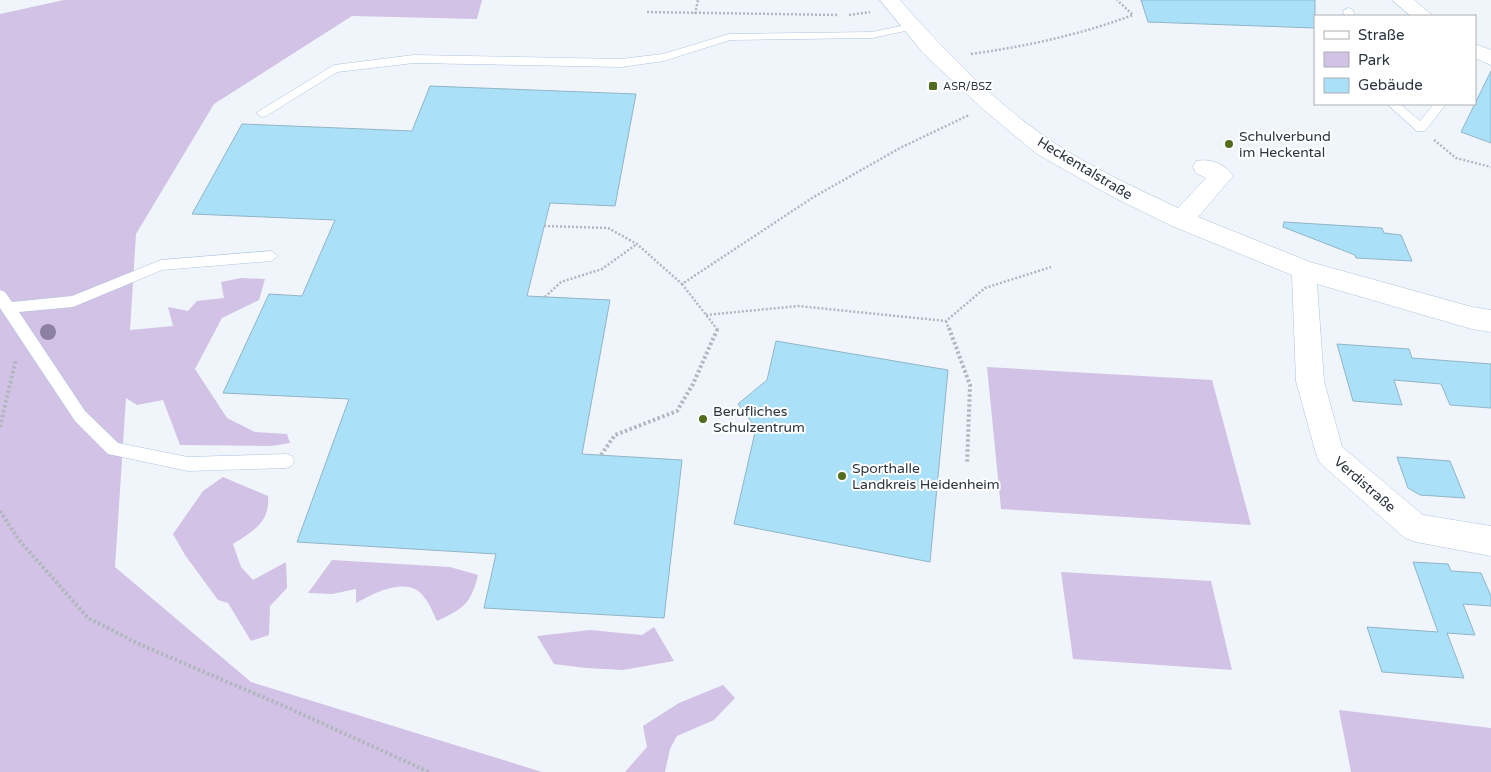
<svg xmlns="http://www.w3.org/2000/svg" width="1491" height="772" font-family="'Varela Round',sans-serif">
	<rect width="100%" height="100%" fill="#f0f5fb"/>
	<path fill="#d2c2e5" d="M64 0H482L477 19 352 16 214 104 136 234 130 330 173 326 168 307 188 311 197 301 224 298 221 282 241 278 265 279 259 300 222 318 195 369 227 418 255 432 287 434 290 443 271 446 180 445 163 400 137 405 126 398 115 567 251 682 542 772H0V14Z
		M987 367 1212 380 1251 525 1001 509Z
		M223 477 268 496C270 523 253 531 233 544L241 567 253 580 286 562 287 588 270 606 269 635 251 641 228 603 218 600 185 555 173 534 203 491Z
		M332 560 450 567 478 575C471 604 463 609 437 621 433 613 430 604 424 597 408 575 374 593 356 603V589L332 594 308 593Z
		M1061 572 1211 581 1232 670 1073 659Z
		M654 627 674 661 623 670 586 668 554 664 537 636 590 630 642 635Z
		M723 685 735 698 714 720 677 736 670 749 665 772H625L647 747 643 726 679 703Z
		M1339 710 1491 728V772H1351Z"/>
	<path fill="#abe0f9" stroke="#90b5c7" d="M1141 0H1315V28L1148 22Z
		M1491 71V143L1461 132Z
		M430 86 636 94 615 206 550 203 527 296 610 300 582 454 682 460 664 618 484 608 496 554 297 542 349 399 223 393 269 294 302 296 335 220 192 214 242 124 412 131Z
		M1284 222 1382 228 1384 233 1401 235 1412 261 1356 258 1355 255 1283 227Z
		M776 341 948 370 930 562 734 524 756 428 738 404 767 380Z
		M1337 344 1409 349 1412 358 1491 364V408L1450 405 1441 384 1394 380 1402 405 1353 401Z
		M1397 457 1450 461 1465 498 1420 495 1408 488Z
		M1413 562 1448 564 1451 571 1481 573 1491 596V606L1463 604 1475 635 1447 633 1464 678 1382 672 1367 627 1438 632Z"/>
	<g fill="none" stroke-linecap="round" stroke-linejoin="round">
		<defs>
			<path id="lane" d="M1348 8 1352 9 1355 16H1345L1343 11Z
				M911 24 915 25V29L872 38 730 40 664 61 621 67 414 63 337 72 266 116 262 117 256 113 334 65 414 55 621 59 663 54 729 34 872 32Z
				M1387 104H1400L1420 121 1434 104H1446L1425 131H1417Z
				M271 251 278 256 271 261 162 270 73 307 19 312 85 411 118 443 188 457 286 454 292 456 294 461 292 466 286 468 188 471 108 454 75 421 0 308V290L5 292 12 302 72 296 161 260Z"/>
			<path id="street" d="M880 0H900C944 51 997 105 1053 142 1092 168 1136 188 1178 208L1206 178 1196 173 1193 167 1196 161C1209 158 1226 164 1233 176L1198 217 1310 262 1472 307 1491 310V332L1472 329 1317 284 1324 381 1342 447 1423 515 1491 526V556L1416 542 1405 538 1320 463 1316 454 1296 381 1292 275 1172 226 1113 197 1037 154 984 110 923 53Z
				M1392 0H1414L1433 16H1411Z
				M1475 44 1491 50V65L1475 58Z"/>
		</defs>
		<use href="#lane" stroke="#adc4e1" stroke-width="1"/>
		<use href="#street" stroke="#adc4e1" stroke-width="1"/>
		<path stroke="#b1b7bf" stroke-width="2.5" stroke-dasharray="2 2" stroke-linecap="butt" d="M647 12 838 15
			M695 14 698 0
			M849 15 870 12
			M971 54C1028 46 1079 35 1133 15L1117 0
			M1434 140 1456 158 1491 167
			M544 226 608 228 637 244 682 284 812 198 900 148 969 115
			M682 284 717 329
			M545 297 561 282 602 269 637 244
			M706 315 798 306 946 321 985 288 1051 267
			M946 321 949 329"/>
		<path stroke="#b1b7bf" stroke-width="4" stroke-dasharray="2.5 2.5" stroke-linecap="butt" d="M949 328 970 385 967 464
			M0 427 16 359
			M601 455 615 435 677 411 693 384 717 330 716 328
			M0 511 19 540 88 618 141 645 286 707 429 772"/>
		<use href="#lane" fill="#fff" fill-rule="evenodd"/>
		<use href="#street" fill="#fff" fill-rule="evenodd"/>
	</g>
	<circle fill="#8d80a0" cx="48" cy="332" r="8"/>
	<g fill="#526d20" stroke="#fff" stroke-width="2">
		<rect x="928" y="81" width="10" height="10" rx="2.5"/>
		<circle cx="1229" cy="144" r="5"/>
		<circle cx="703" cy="419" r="5"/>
		<circle cx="842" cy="476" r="5"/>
	</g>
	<g text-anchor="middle" stroke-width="4" stroke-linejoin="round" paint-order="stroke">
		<g font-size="11" fill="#2c3540" stroke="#fff" text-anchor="start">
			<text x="943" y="90">ASR/BSZ</text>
		</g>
		<g font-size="14" fill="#2c3540" stroke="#fff" text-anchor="start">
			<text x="1239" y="141">Schulverbund<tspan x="1239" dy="16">im Heckental</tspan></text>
			<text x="713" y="416">Berufliches<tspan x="713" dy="16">Schulzentrum</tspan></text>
			<text x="852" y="473">Sporthalle<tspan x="852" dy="16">Landkreis Heidenheim</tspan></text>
		</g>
		<g font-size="14" fill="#2c3540" stroke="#fff">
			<text transform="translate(1085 168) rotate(31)" y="5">Heckentalstraße</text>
			<text transform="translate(1365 484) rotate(41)" y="5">Verdistraße</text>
		</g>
	</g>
	<rect x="1314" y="15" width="162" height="90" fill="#ffffff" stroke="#abaeb3"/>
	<rect x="1324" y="31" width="25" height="8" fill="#ffffff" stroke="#abaeb3"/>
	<text x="1358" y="40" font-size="15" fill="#2c3540">Straße</text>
	<rect x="1324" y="52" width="25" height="15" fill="#d2c2e5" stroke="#abaeb3"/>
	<text x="1358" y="65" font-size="15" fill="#2c3540">Park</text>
	<rect x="1324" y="78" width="25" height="15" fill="#abe0f9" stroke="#abaeb3"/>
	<text x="1358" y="90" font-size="15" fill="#2c3540">Gebäude</text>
</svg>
